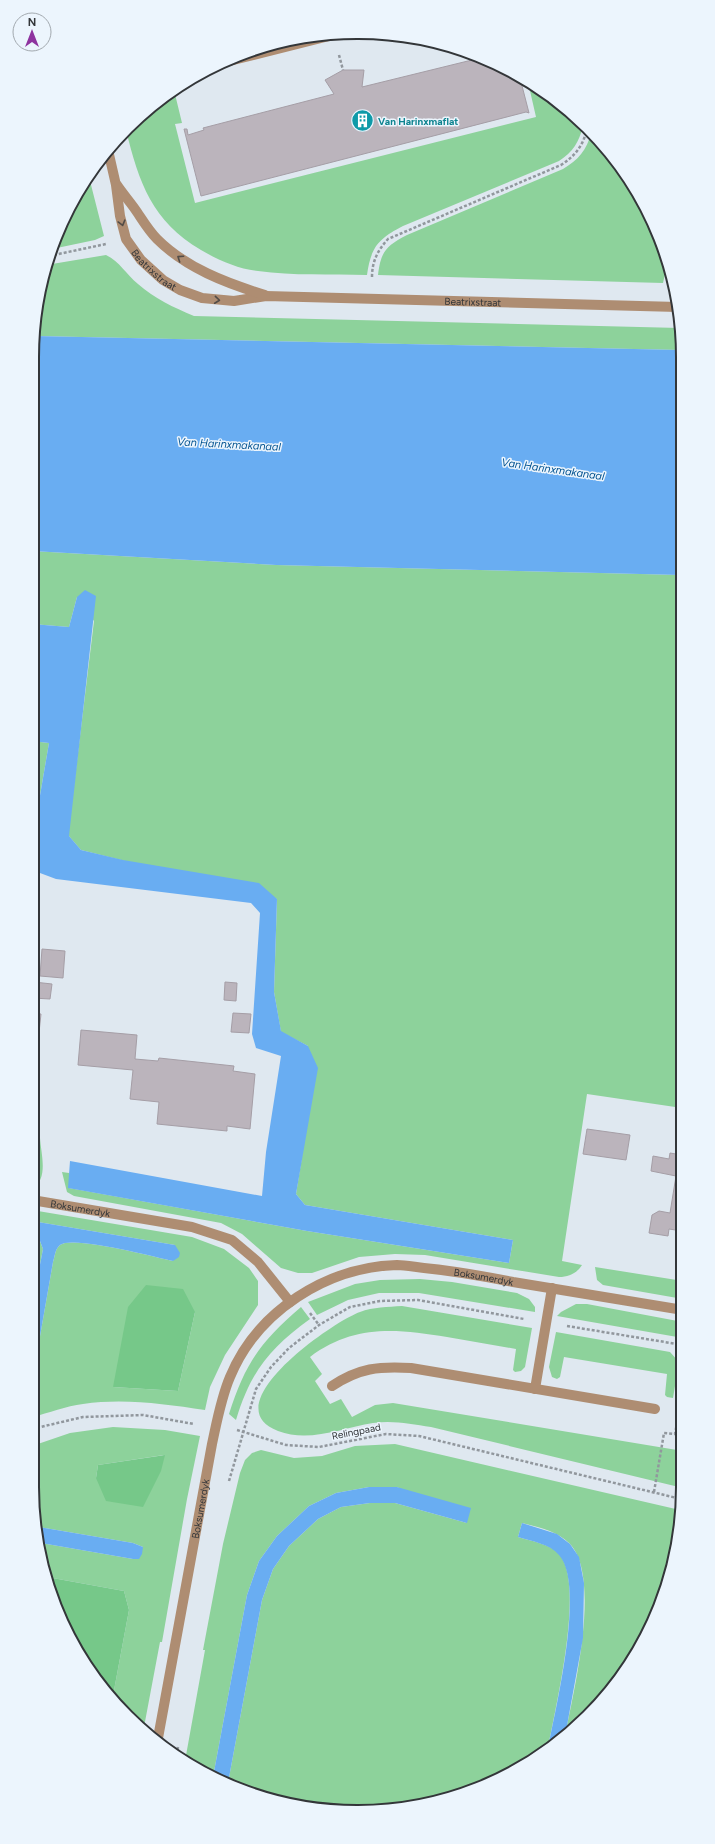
<svg xmlns="http://www.w3.org/2000/svg" width="715" height="1844" font-family="Figtree,sans-serif">
	<rect width="100%" height="100%" fill="#dfe8f0"/>
	<path fill="#8dd29b" fill-rule="evenodd" d="M528 82 538 87 583 126C579 142 573 152 559 161L403 226C378 239 371 247 367 275 331 274 293 276 258 271 238 269 218 260 201 250 152 221 139 183 126 130L143 113 174 90 182 123 175 124 195 203 536 117Z
		M591 133 602 143 658 233 667 265 663 283 378 275C381 251 386 246 407 235L563 169C578 160 587 150 591 133Z
		M89 177 104 236 95 240 52 249 66 213Z
		M106 255C120 262 126 274 138 284 155 299 173 307 194 316L680 328V350L35 336 43 273 46 265Z
		M32 551 276 565 681 575 682 1108 587 1094 562 1261 582 1265C577 1273 569 1277 559 1277L425 1255 395 1254 359 1257 312 1273H298L281 1268 242 1234 221 1223 74 1196 67 1192 62 1172 69 1173V1188L307 1231 509 1263 513 1240 305 1205 296 1194 302 1157 308 1046 281 1032 274 992 277 899 81 850 68 835 94 621 77 597 69 627 32 624Z
		M32 741 49 743 32 842Z
		M32 1138H40C41 1154 49 1179 32 1189Z
		M32 1210 192 1237 224 1249 249 1268 258 1281V1305L225 1355 210 1387 205 1410C164 1404 124 1398 83 1404 66 1406 49 1413 32 1417V1382L53 1262C55 1256 55 1249 60 1245 72 1235 155 1257 173 1261L175 1245 32 1221ZM195 1312 178 1391 113 1387Z
		M32 1240 40 1241 43 1249 32 1306Z
		M595 1267 683 1281V1299L603 1285 597 1280Z
		M420 1279 452 1282 517 1293 529 1299 535 1307V1312L419 1293H379L348 1300 317 1315 308 1302 355 1284 380 1280Z
		M576 1304H587L683 1322V1338L557 1316 561 1312Z
		M402 1306 532 1328 525 1367 521 1371 515 1372 513 1370 516 1349C493 1345 470 1341 447 1337 396 1329 354 1324 310 1357L322 1374 315 1381 330 1404 341 1399 352 1417 375 1405 393 1403 683 1451V1488L431 1427C411 1424 393 1420 373 1423 342 1428 309 1443 278 1431 212 1406 332 1322 360 1312 373 1307 388 1307 402 1306Z
		M301 1307 310 1319C269 1349 251 1371 236 1420L229 1414C245 1364 260 1342 301 1307Z
		M556 1332 670 1352 679 1362 673 1398 667 1397 665 1395 667 1374 564 1357 560 1377 557 1379 552 1377 549 1367Z
		M113 1427 165 1430 200 1436 187 1499 162 1642H160L144 1727 112 1701 129 1610 124 1591 47 1577 41 1543 133 1559 143 1547 133 1543 39 1527 32 1486V1446L70 1433ZM164 1455H165L96 1478 98 1465Z
		M395 1444 680 1510 672 1571 649 1631 616 1684 566 1731C574 1690 602 1575 569 1543 557 1531 538 1527 522 1523L518 1537C531 1541 551 1544 560 1555 585 1586 555 1709 548 1748L538 1757 482 1787 421 1806 315 1809 253 1795 228 1783 262 1600 273 1569 289 1546 318 1519 341 1507 370 1503H395L467 1523 397 1487H369L336 1493 309 1506 277 1536 259 1561 247 1595 213 1777 195 1769 185 1761 205 1650H203L223 1544 240 1473 245 1460 252 1453 261 1450 294 1458 322 1456 355 1446Z"/>
	<path fill="#76c889" d="M146 1285 183 1289 195 1312 178 1391 113 1387 128 1307Z
		M165 1455 161 1471 143 1507 106 1501 96 1478 98 1465Z
		M47 1577 124 1591 129 1610 112 1701C86 1664 54 1622 47 1577Z"/>
	<path fill="#69adf2" d="M35 336 680 350 681 575 276 565 32 551V358Z
		M85 590 96 596 69 836 81 850 123 860 259 883 277 899 274 992 281 1031 308 1046 318 1068 296 1194 305 1205 513 1240 509 1263 307 1231 68 1188 70 1161 262 1196 266 1152 281 1056 256 1048 252 1034 260 913 251 903 56 879 32 870V842L49 743 32 741V624L69 627 77 597Z
		M32 1221 175 1245 180 1253 179 1257 173 1261C155 1257 72 1235 60 1245 55 1249 55 1256 53 1262L32 1382V1306L43 1249 40 1241 32 1240Z
		M369 1487H397L471 1508 467 1523 395 1503H370L341 1507 318 1519 289 1546 273 1569 262 1600 228 1783 213 1777 247 1595 259 1561 277 1536 309 1506 336 1493Z
		M522 1523 557 1534 570 1544 579 1557 584 1583 583 1638 566 1731 548 1748C555 1710 586 1585 559 1555 550 1544 531 1541 518 1537Z
		M39 1527 133 1543 143 1547 142 1554 139 1559H133L41 1543Z"/>
	<path fill="#bbb4bc" stroke="#a59ea6" d="M476 59 520 78 529 113 526 112 201 196 184 129H187L188 135 204 130 203 128 334 94 325 80 343 70H364L362 87Z
		M42 949 65 951 63 978 40 976Z
		M34 982 52 984 50 999 33 998Z
		M225 982 237 983 236 1001 224 1000Z
		M32 1013 41 1014 36 1060 32 1059Z
		M233 1013 251 1014 249 1033 231 1032Z
		M81 1030 137 1035 135 1059 158 1061 159 1058 234 1066 233 1071 255 1074 250 1129 227 1126V1131L157 1124 159 1102 130 1099 133 1070 78 1065Z
		M587 1129 630 1135 626 1160 583 1154Z
		M670 1153 682 1155V1231L669 1229 668 1236 649 1233 652 1215 659 1211 670 1213 676 1176 651 1171 653 1156 669 1159Z"/>
	<g fill="none" stroke-linecap="round" stroke-linejoin="round">
		<path stroke="#91979d" stroke-width="2.5" stroke-dasharray="3 2" stroke-linecap="butt" d="M399 36 414 43 425 40
			M339 55 343 70
			M49 256 106 244
			M372 277C372 261 378 250 388 239L561 165C575 156 583 146 587 129
			M669 286 670 278
			M310 1313 319 1325
			M567 1326 683 1345
			M32 1429 83 1417 143 1415 194 1424
			M237 1430 286 1445 319 1447 386 1434 419 1436 681 1499
			M229 1481 256 1389 271 1367 289 1348 319 1325 350 1307 380 1301 418 1300 524 1319
			M654 1492 664 1433 675 1434 683 1390
			M177 1754 178 1747"/>
		<g stroke="#ae8d72" stroke-width="10">
			<path d="M225 62 337 34"/>
			<path id="s1" d="M108 150 116 185 120 216 126 239 141 260 163 280 180 290 202 298 234 301 266 296 678 307"/>
			<path d="M117 185C123 194 131 203 137 212 143 221 149 231 157 239 186 268 226 283 265 295"/>
			<path id="s2" d="M32 1200 192 1227 232 1240 258 1262 290 1302"/>
			<path d="M332 1386C359 1368 379 1366 411 1368L655 1409"/>
			<path d="M535 1389 552 1288"/>
			<path id="s3" d="M158 1738 212 1444C217 1421 221 1398 230 1377 257 1311 327 1267 397 1265 405 1265 415 1267 424 1268 454 1271 483 1276 513 1282 570 1291 626 1301 683 1310"/>
		</g>
	</g>
	<defs><path id="oneway-chevron" d="M-2-3.5L2.5 0L-2 3.5" fill="none" stroke-width="1.6" stroke-linecap="round" stroke-linejoin="round"/></defs>
	<g stroke="#524c47">
		<use href="#oneway-chevron" transform="translate(122 223) rotate(75)"/>
		<use href="#oneway-chevron" transform="translate(180 258) rotate(-146)"/>
		<use href="#oneway-chevron" transform="translate(217 300) rotate(6)"/>
	</g>
	<defs>
		<symbol id="building-disc" viewBox="-11 -11 22 22"><circle r="9.5" fill="#0f9aa8" stroke="#ecf5fd"/><path d="M-4-6H4V6H1V3H-1V6H-4ZM-2.5-4.3h1.7v1.8h-1.7ZM.8-4.3h1.7v1.8H.8ZM-2.5-1h1.7V.8h-1.7ZM.8-1h1.7V.8H.8Z" fill="#fff"/></symbol>
	</defs>
	<g fill-rule="evenodd">
		<use href="#building-disc" x="350" y="108" width="25" height="25"/>
	</g>
	<g text-anchor="middle" stroke-width="3" stroke-linejoin="round" paint-order="stroke">
		<g font-size="10" font-weight="bold" fill="#0d838f" stroke="#ecf5fd" text-anchor="start">
			<text x="378" y="125">Van Harinxmaflat</text>
		</g>
		<g font-size="10" fill="#333639" stroke="#ecf5fd">
			<text dy="4" stroke="none"><textPath href="#s1" startOffset="133">Beatrixstraat</textPath></text>
			<text dy="4" stroke="none"><textPath href="#s1" startOffset="461">Beatrixstraat</textPath></text>
			<text dy="4" stroke="none"><textPath href="#s2" startOffset="49">Boksumerdyk</textPath></text>
			<text dy="4" stroke="none"><textPath href="#s3" startOffset="668">Boksumerdyk</textPath></text>
			<text transform="translate(356 1431) rotate(-11)" y="4">Relingpaad</text>
			<text dy="4" stroke="none"><textPath href="#s3" startOffset="233">Boksumerdyk</textPath></text>
		</g>
		<g font-size="11" font-style="italic" fill="#015290" stroke="#ecf5fd">
			<text transform="translate(229 444) rotate(3)" y="4">Van Harinxmakanaal</text>
			<text transform="translate(553 469) rotate(8)" y="4">Van Harinxmakanaal</text>
		</g>
	</g>
	<path d="M0 0H715V1844H0ZM357 39H358A318 318 0 0 1 676 357V1487A318 318 0 0 1 358 1805H357A318 318 0 0 1 39 1487V357A318 318 0 0 1 357 39Z" fill="#ecf5fd" fill-rule="evenodd"/>
	<path fill="none" stroke="#333639" stroke-width="2" d="M357 39H358A318 318 0 0 1 676 357V1487A318 318 0 0 1 358 1805H357A318 318 0 0 1 39 1487V357A318 318 0 0 1 357 39Z"/>
	<g transform="translate(32 32)"><circle r="19" fill="#ecf5fd" stroke="#a2a9af"/>
	<path d="M0-3L7 15L0 10L-7 15Z" fill="#8e339f"/>
	<text y="-6" font-size="11" font-weight="bold" text-anchor="middle" fill="#333639">N</text>
	</g>
</svg>
